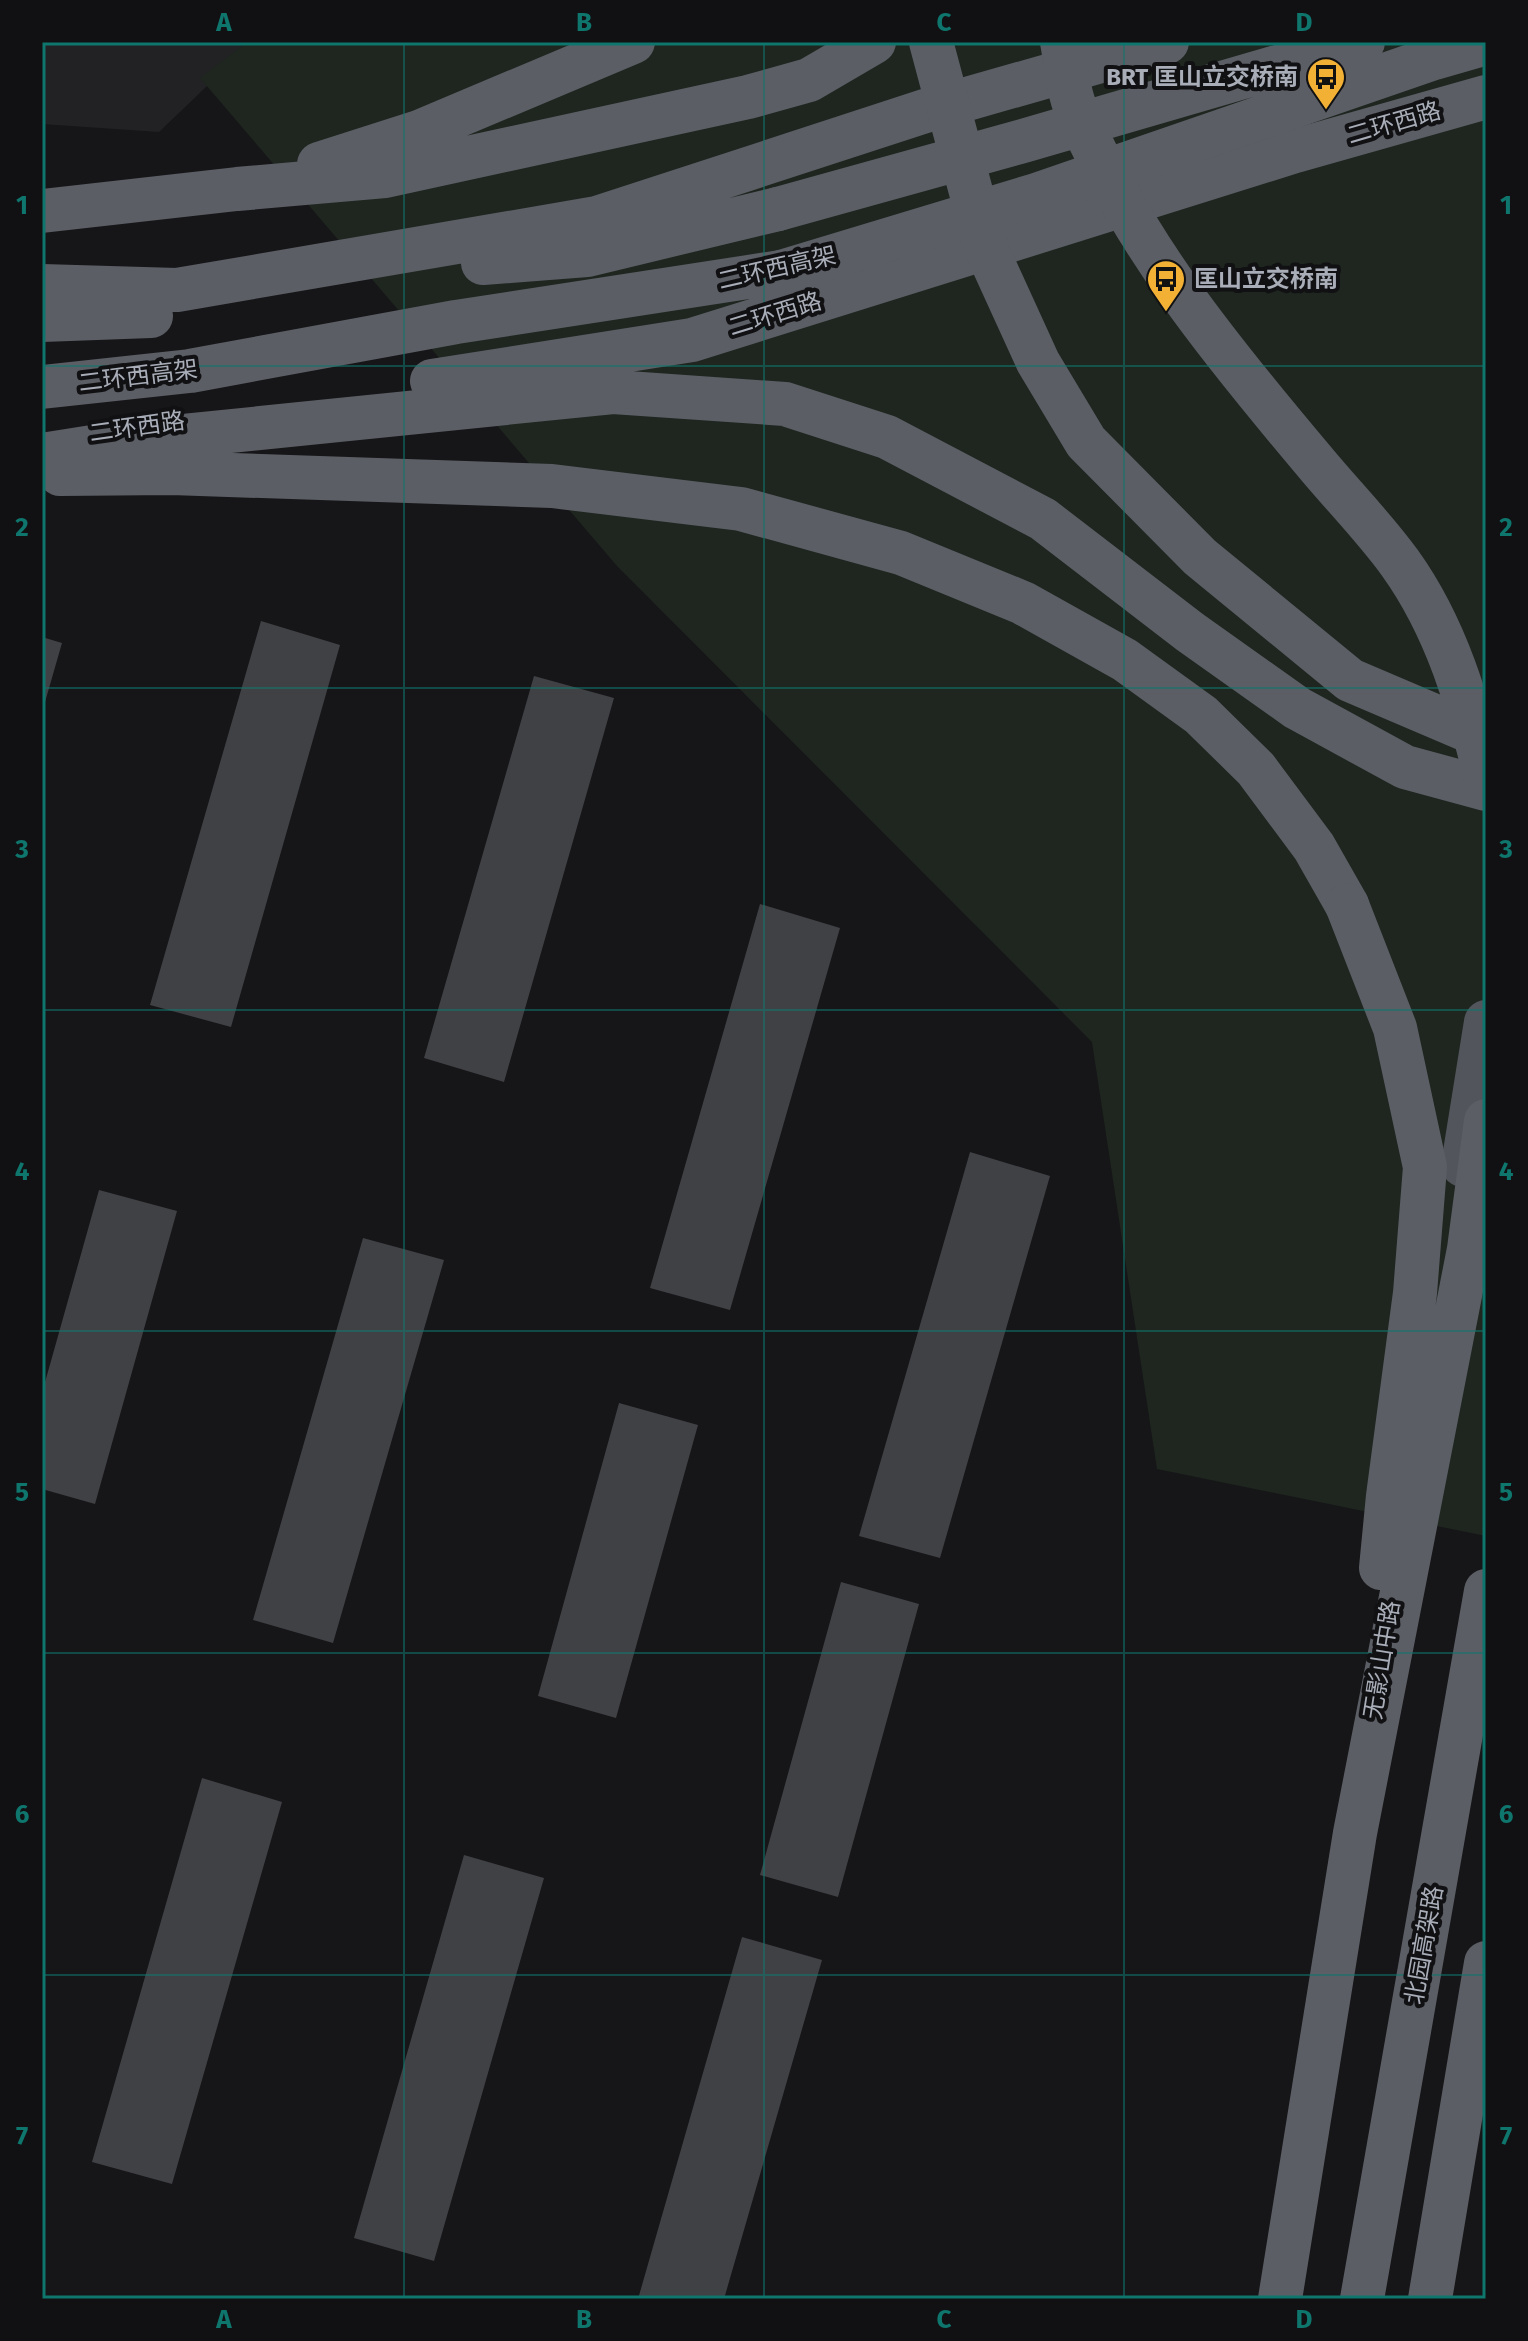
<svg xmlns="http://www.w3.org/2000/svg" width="1528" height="2341" font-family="'Fira Sans','Noto Sans SC',sans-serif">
	<rect width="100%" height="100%" fill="#161618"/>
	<path fill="#222225" d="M42 42H253L159 132 42 124Z"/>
	<path fill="#1e261f" d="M247 42H1486V1536L1157 1469 1092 1042 617 566 200 78Z"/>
	<path fill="#404145" d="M261 621 340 645 231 1027 150 1005Z
		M42 637 62 643 43 709 42 708Z
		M534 676 614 698 504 1082 424 1058Z
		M760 904 840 928 730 1310 650 1288Z
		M970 1152 1050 1176 940 1558 859 1536Z
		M99 1190 177 1211 95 1504 42 1489V1393Z
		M363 1238 444 1260 333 1643 253 1620Z
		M619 1403 698 1425 616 1718 538 1696Z
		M841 1582 919 1604 838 1897 760 1875Z
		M202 1778 282 1802 172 2184 92 2162Z
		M464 1855 544 1878 434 2261 354 2238Z
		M742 1937 822 1960 724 2299H638Z"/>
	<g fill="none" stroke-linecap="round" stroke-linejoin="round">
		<path stroke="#53555c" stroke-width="44" d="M1463 1165 1486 1022"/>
		<path stroke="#5b5e65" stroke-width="44" d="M319 164 419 132 633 42
			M42 211 237 189 385 176 748 97 809 80 874 42
			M483 263 587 255 778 209
			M42 286 177 290 597 218 925 111 1167 42
			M42 320 151 316
			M432 381 692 340 1295 151 1486 97
			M42 387 190 371 456 322 781 272
			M42 455 124 442 613 392 785 404 887 437 1043 519 1190 632 1297 708 1405 767 1486 789
			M60 474 172 473 552 486 741 509 901 553 1023 603 1125 660 1201 715 1256 769 1314 847 1347 905
			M1362 2299 1486 1591
			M1430 2299 1486 1963"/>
		<path stroke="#5b5e65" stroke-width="44" d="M931 42 986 248 1038 362 1086 442 1200 557 1350 680 1486 738
			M1062 42C1066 63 1067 87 1075 107 1130 240 1222 352 1314 461 1342 495 1374 527 1400 563 1446 627 1469 704 1486 780
			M778 209 1023 141 1363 42
			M781 272 1036 195 1434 58 1486 43
			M1347 905 1395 1028 1425 1167 1415 1293 1388 1496 1381 1568
			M1280 2299 1355 1833 1469 1249 1486 1121"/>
	</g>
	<path fill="none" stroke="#0f766e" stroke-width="2" stroke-opacity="0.55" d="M404 42V2299M764 42V2299M1124 42V2299M42 366H1486M42 688H1486M42 1010H1486M42 1331H1486M42 1653H1486M42 1975H1486"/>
	<defs>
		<symbol id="bus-pin" viewBox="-11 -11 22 30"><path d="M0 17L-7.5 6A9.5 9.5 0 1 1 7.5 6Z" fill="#f2b134" stroke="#111113"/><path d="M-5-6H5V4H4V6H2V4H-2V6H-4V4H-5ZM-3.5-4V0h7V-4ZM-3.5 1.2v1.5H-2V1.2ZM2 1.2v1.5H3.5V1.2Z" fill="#111"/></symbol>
	</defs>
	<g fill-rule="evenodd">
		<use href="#bus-pin" x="1304" y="55" width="44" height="60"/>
		<use href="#bus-pin" x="1144" y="257" width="44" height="60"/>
	</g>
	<g text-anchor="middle" stroke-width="8" stroke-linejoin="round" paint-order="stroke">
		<g font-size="24" font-weight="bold" fill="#a8adb8" stroke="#111113" text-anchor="end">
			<text x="1298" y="85">BRT 匡山立交桥南</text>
			<text x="1194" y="287" text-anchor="start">匡山立交桥南</text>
		</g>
		<g font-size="24" fill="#a8adb8" stroke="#111113">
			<text transform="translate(1394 123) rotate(-16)" y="8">二环西路</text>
			<text transform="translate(777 268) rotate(-13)" y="8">二环西高架</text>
			<text transform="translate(775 314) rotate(-17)" y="8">二环西路</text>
			<text transform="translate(138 376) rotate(-7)" y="8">二环西高架</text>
			<text transform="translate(137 427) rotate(-8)" y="8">二环西路</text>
			<text transform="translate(1382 1660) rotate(-81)" y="8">无影山中路</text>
			<text transform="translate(1424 1945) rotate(-80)" y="8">北园高架路</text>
		</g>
	</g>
	<rect width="1528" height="2341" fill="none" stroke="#111113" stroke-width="88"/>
	<rect x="44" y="44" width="1440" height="2253" fill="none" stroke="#0f766e" stroke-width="3"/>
	<g font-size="26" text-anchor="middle" font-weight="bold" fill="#0f766e">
		<text x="224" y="31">A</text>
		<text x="584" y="31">B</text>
		<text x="944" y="31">C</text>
		<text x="1304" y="31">D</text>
		<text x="22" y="214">1</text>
		<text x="1506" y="214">1</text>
		<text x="22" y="536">2</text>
		<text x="1506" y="536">2</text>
		<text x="22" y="858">3</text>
		<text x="1506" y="858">3</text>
		<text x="22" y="1180">4</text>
		<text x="1506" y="1180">4</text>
		<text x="22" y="1501">5</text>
		<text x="1506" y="1501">5</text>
		<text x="22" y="1823">6</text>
		<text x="1506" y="1823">6</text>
		<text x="22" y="2145">7</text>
		<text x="1506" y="2145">7</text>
		<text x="224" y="2328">A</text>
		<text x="584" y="2328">B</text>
		<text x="944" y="2328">C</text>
		<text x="1304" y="2328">D</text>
	</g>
</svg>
